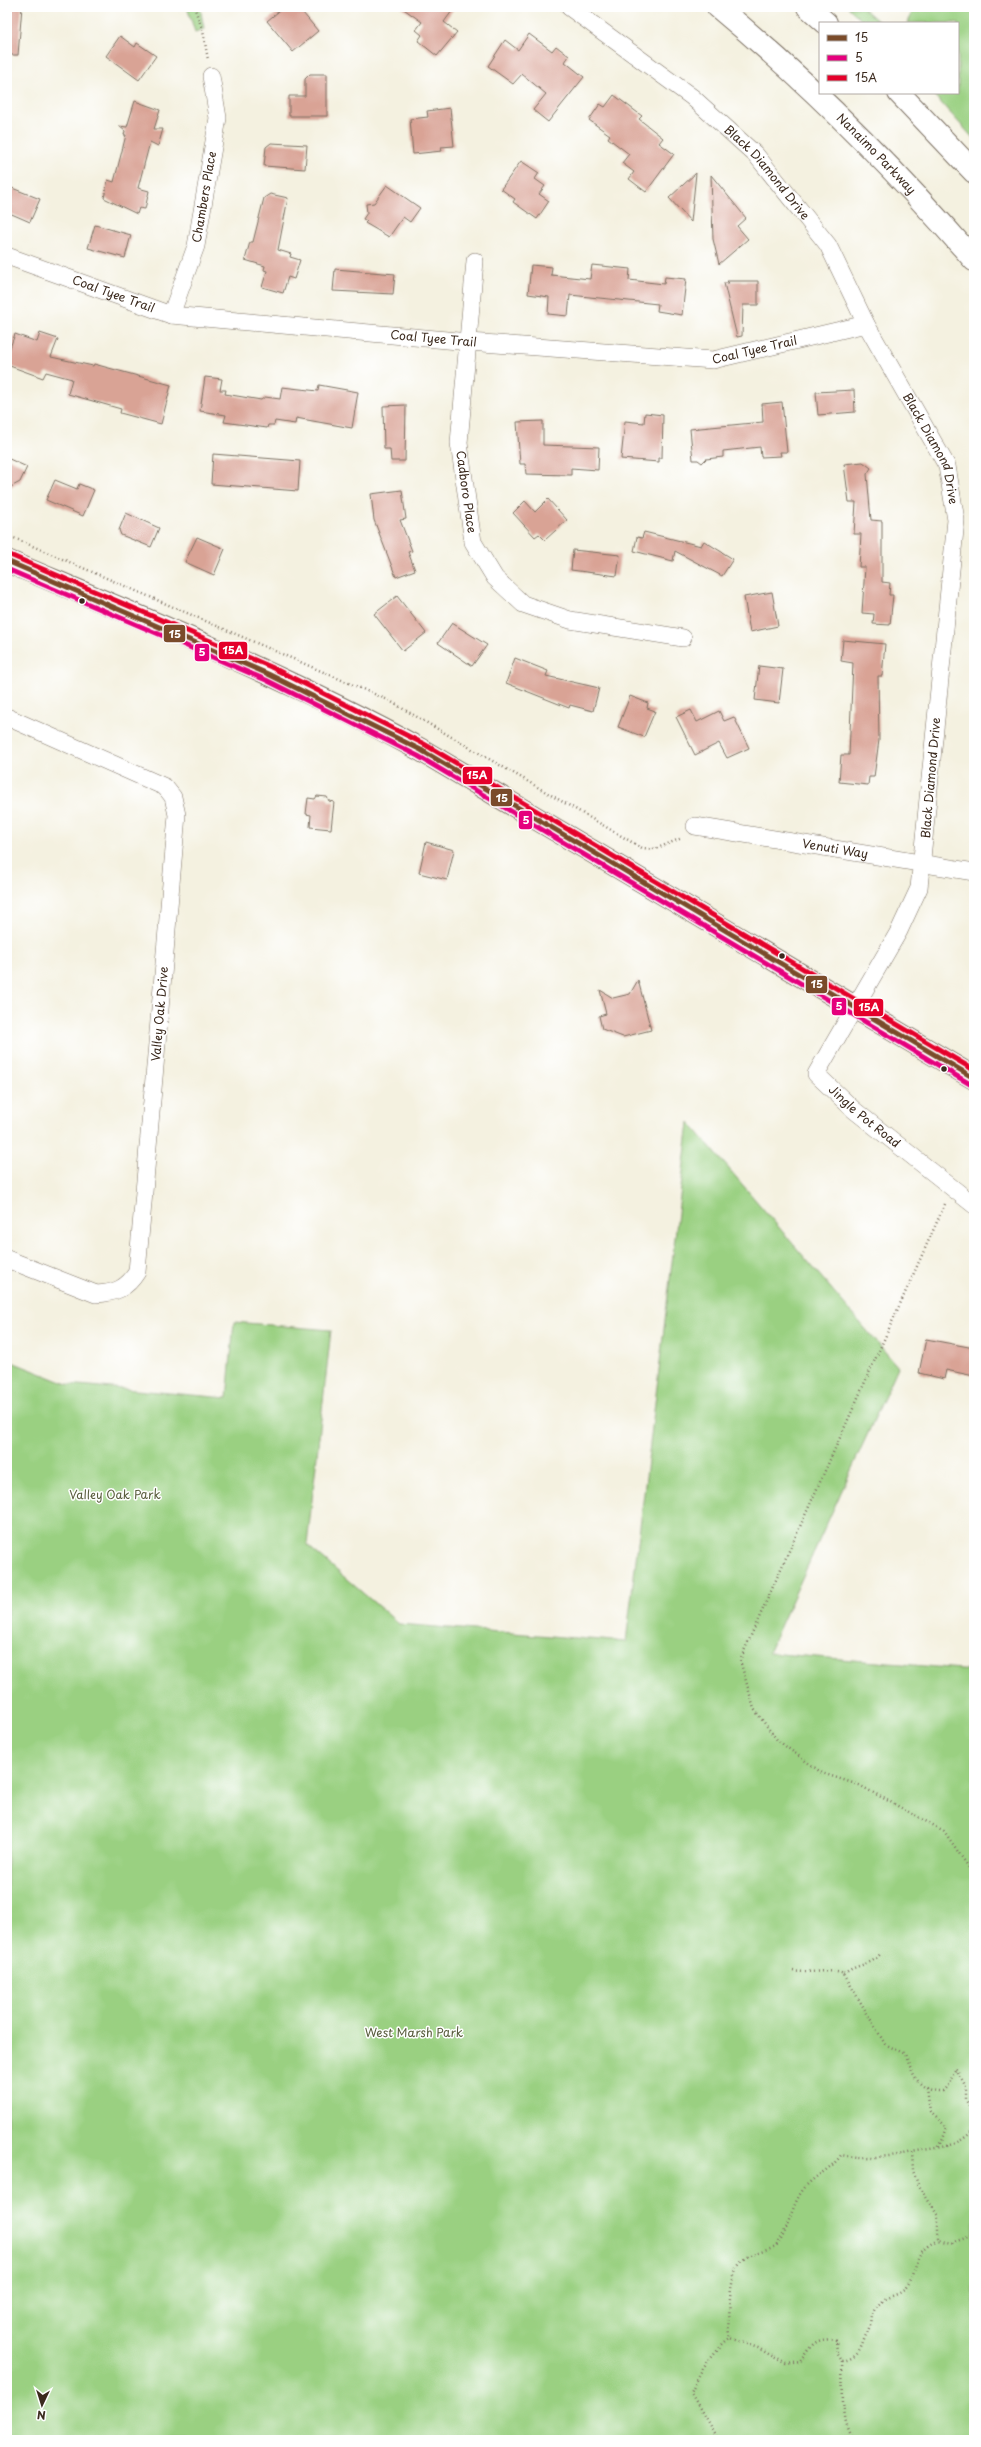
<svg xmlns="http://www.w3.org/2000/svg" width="981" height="2447" font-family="'Playpen Sans',sans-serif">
	<rect width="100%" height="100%" fill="#fff"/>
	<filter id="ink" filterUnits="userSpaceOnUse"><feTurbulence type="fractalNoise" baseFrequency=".025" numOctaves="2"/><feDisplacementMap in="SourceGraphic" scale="8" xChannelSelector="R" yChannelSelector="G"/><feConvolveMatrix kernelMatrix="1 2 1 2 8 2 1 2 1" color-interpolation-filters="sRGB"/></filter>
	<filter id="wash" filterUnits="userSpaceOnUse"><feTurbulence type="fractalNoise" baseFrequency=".012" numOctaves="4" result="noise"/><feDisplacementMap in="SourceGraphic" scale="16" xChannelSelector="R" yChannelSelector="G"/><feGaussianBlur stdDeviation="0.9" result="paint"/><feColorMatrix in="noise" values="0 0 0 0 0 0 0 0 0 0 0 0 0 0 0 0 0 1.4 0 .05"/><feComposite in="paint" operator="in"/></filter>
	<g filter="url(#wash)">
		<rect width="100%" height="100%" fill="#f4f1e0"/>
		<path fill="#9ad081" stroke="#6a7d50" d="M187 7H200L204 29 195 32Z
			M848 7H862L880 23H864Z
			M910 7H969L974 12V139L932 93H958V23H908L913 10Z
			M689 1122 898 1367 768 1653 974 1670V2440H7V1360L67 1384 227 1398 234 1322 331 1330 307 1545 399 1624 626 1642Z"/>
		<g id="blocks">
			<path fill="#d9a395" d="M7 7H22L18 55H7Z
				M284 7H298L318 31 293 52 267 21Z
				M401 7H455L444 22 457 32 437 56 418 41 422 35 416 30 422 22Z
				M529 34 552 51 556 46 569 56 565 62 584 77 548 122 533 110 546 94 522 74 513 84 488 66 505 40 518 50Z
				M120 36 135 47 137 43 156 56 139 80 106 56Z
				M310 74H327V116H289V96H305V79Z
				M614 95 642 116 639 119 663 138 659 143 674 154 646 192 629 179 634 172 622 163 629 154 608 138 610 135 589 120 600 104 605 107Z
				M135 101 160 110 154 129H163L158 146 150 142 138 188 149 191 145 209 139 208 137 214 104 198 108 180 114 182 126 135H124L125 131 119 126 127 127Z
				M450 108 454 146 441 147 442 151 413 154 410 119 428 117 427 111Z
				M271 143 307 145 305 169 264 166 266 147Z
				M521 161 539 173 535 179 545 186 539 194 549 201 537 219 513 202 515 199 501 189Z
				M696 173 691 222 669 198Z
				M711 175 746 218 737 226 748 239 719 264 713 239Z
				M387 185 420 208 410 222 403 217 389 237 365 223 367 221 363 219 367 213 366 204 374 203Z
				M7 186 40 199 30 222 7 212Z
				M270 194 288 198 278 250 291 254 290 257 300 260 294 279 288 277 283 293 262 287 267 271 264 270 265 266 245 260 250 242H253L264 198Z
				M95 225 131 235 125 258 88 248Z
				M531 265 552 267 551 275 590 279 592 265 630 269 629 280 664 284 665 277 686 279 682 315 657 311 658 304 570 295 568 316 548 314 549 297 528 294Z
				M335 269 395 274 393 294 333 291Z
				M727 281H758V305H743L742 336 737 337 724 283H729Z
				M40 333 58 339 51 357 93 366 94 364 171 385 161 424 120 413 121 409 68 394 72 379 46 372 43 378 7 365V356L15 334 37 342Z
				M205 377 222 379 220 390H226L225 394 261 400 265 397 280 399 282 387 318 391 319 385 358 392 352 428 296 418 295 424 275 421 274 425H268L267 428 224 422 226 415 200 411Z
				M854 390 855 412 818 415 816 392Z
				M782 402 787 452H780L781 456 761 457 760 447 723 451V457L706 459 702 463 698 460H693L690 429 763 422 762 404Z
				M406 405 405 461H391L390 449H384L383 406Z
				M645 413 663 415 662 458H659V462L621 459 625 421 644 423Z
				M543 421V445L599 447 598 470 571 468V475L526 474 525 464H520L517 422Z
				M213 454 300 461 298 491 211 484Z
				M7 458 27 467 20 482 7 489Z
				M863 462 871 468 867 474 871 520 882 521V582L890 583 889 595H893L890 625 873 624 874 614 862 613 865 567H859L861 534H854L856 502H849L844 464Z
				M55 480 77 489 79 484 94 490 83 516 46 500Z
				M402 490 406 519 400 520 412 551 408 552 415 570 396 577 374 520 371 494Z
				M548 499 567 520 545 540 539 534 535 537 513 513 525 501 535 512Z
				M126 513 159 528 151 547 121 535 119 530Z
				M644 532 701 546 704 541 733 559 722 576 675 551 673 561 634 551 637 537 642 538Z
				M197 537 225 549 214 575 185 562Z
				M573 550 620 555 617 576 571 570Z
				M772 592 778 626 750 632 744 597Z
				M397 596 426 633 403 651 374 614Z
				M452 623 487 645 472 666 438 643Z
				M843 640 885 644 882 676H878L879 740 874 777H869L868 785 839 782 841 755H849L853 663 841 661Z
				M515 658 548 671 546 676 599 688 593 711 570 705 569 708 506 683Z
				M759 666 783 669 779 703 755 700Z
				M630 696 648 703 647 708 655 711 644 737 618 727Z
				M691 710 697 722 719 711 724 721 734 717 749 748 727 758 719 743 695 755 676 717Z
				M317 796 327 797 329 801 334 802 331 829 310 827 311 815 306 814 308 798 315 799Z
				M426 842 454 850 447 880 419 873Z
				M638 980 651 1030 623 1037 602 1029 599 1016 606 1014 600 990 613 998 630 994Z
				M926 1339 974 1348V1376L946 1370 944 1379 919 1373Z"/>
		</g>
	</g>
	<g filter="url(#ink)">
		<use href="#blocks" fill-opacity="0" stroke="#7c7062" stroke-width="1"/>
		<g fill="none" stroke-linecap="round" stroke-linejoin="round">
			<defs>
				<g id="street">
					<path id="s1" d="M569 7 692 97 756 155 828 245 866 324 947 466 956 520 919 888 899 931 816 1074 854 1110 974 1205"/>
					<path id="s2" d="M7 256 171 315 469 342 713 360 866 324"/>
					<path id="s3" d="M475 261 459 443 473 542 495 578 523 604 570 620 683 638"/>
					<path id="s4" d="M171 315 196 246 218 118 211 76"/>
					<path d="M7 717 165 787 173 797 177 815 137 1272C127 1288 116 1293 96 1294L7 1259"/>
					<path id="s5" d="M695 826 974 872"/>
				</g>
				<path id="secondary" d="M7 561C147 620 288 677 421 750L974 1078"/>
				<g id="highway">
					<path id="s6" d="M718 7C811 84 895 169 974 260"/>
					<path d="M808 7 826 23"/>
					<path d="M899 93 974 172"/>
				</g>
			</defs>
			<use href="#street" stroke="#7c7062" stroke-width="18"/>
			<use href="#secondary" stroke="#7c7062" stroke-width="24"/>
			<use href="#highway" stroke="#7c7062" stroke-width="24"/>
			<path stroke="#7c7062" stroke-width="2.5" stroke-dasharray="1 3" stroke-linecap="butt" d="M194 7 203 31 208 60
				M7 535 388 700 642 848 655 849 682 838
				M945 1204 740 1660 754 1709 777 1740 822 1773 859 1785 944 1831 974 1875
				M793 1971C810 1974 829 1968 844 1974L885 2044 905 2054C913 2073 917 2092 943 2091L949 2084 956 2068 967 2089V2100L973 2112 972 2131C956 2149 934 2147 912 2152L913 2171 918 2184 938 2216V2240L951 2243 974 2235
				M844 1974C856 1963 871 1967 881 1953
				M927 2088 930 2112 947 2127 943 2139 937 2148
				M912 2152C891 2157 863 2159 841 2155 833 2168 817 2174 806 2186 791 2203 790 2228 776 2246 766 2250 753 2252 744 2259 727 2273 729 2317 730 2338L758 2348 786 2364 800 2362C811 2345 815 2337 836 2340L837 2353 842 2361C858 2358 860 2351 865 2337 867 2333 869 2329 870 2325 871 2319 870 2314 874 2308 882 2295 898 2298 907 2287 921 2267 909 2254 938 2240
				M842 2361 843 2403 846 2423 853 2440
				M718 2440 691 2393C699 2374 713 2350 730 2338"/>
			<use href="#street" stroke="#fff" stroke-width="17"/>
			<use href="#secondary" stroke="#fff" stroke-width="22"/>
			<use href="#highway" stroke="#fff" stroke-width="22"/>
			<defs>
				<path id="bus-1" d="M7 561 268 674 421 750 974 1078"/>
				<path id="bus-2" d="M7 569 266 680 418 756 970 1084"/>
				<path id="bus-3" d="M10 555 271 667 424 744 974 1070"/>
			</defs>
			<use href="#bus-1" stroke="#fff" stroke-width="8"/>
			<use href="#bus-2" stroke="#fff" stroke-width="8"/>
			<use href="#bus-3" stroke="#fff" stroke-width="8"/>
			<use href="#bus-1" stroke="#7a4b2a" stroke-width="5"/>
			<use href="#bus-2" stroke="#e5007d" stroke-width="5"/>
			<use href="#bus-3" stroke="#e4002b" stroke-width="5"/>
		</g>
	</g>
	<g fill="#3b2a1e" stroke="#fff" stroke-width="1.5">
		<circle cx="82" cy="601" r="3.5"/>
		<circle cx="782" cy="956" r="3.5"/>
		<circle cx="944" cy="1069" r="3.5"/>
	</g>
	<g text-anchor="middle" stroke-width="3" stroke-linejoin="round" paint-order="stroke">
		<g font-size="12" fill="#3b2a1e" stroke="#fff">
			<text dy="4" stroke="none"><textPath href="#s6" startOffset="216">Nanaimo Parkway</textPath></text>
			<text dy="4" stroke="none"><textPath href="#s1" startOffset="259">Black Diamond Drive</textPath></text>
			<text dy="4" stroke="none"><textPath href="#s4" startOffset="123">Chambers Place</textPath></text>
			<text dy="4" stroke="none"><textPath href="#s2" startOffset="113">Coal Tyee Trail</textPath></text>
			<text dy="4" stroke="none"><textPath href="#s2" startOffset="438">Coal Tyee Trail</textPath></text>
			<text dy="4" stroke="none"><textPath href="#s2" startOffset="761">Coal Tyee Trail</textPath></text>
			<text dy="4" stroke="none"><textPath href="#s1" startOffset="583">Black Diamond Drive</textPath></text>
			<text dy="4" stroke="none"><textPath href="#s3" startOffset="232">Cadboro Place</textPath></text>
			<text transform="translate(931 778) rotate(-85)" y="4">Black Diamond Drive</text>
			<text dy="4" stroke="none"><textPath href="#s5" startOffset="142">Venuti Way</textPath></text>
			<text transform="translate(160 1014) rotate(-85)" y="4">Valley Oak Drive</text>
			<text dy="4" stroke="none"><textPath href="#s1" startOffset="1307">Jingle Pot Road</textPath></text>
		</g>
		<g font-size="12" fill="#585c3c" stroke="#fff">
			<text x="115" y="1499">Valley Oak Park</text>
			<text x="414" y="2037">West Marsh Park</text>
		</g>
	</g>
	<g stroke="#fff" stroke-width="1.5">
		<rect x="163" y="624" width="23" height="19" rx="4" fill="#7a4b2a"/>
		<rect x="218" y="641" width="30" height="19" rx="4" fill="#e4002b"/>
		<rect x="194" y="643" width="16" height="19" rx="4" fill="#e5007d"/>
		<rect x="462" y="766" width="31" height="19" rx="4" fill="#e4002b"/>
		<rect x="490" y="788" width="23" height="19" rx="4" fill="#7a4b2a"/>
		<rect x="518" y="810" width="15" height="20" rx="4" fill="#e5007d"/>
		<rect x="805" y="975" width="23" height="19" rx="4" fill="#7a4b2a"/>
		<rect x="831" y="997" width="16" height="19" rx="4" fill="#e5007d"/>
		<rect x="853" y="998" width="31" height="19" rx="4" fill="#e4002b"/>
	</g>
	<g font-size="11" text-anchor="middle" font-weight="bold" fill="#fff">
		<text x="175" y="638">15</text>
		<text x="233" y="654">15A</text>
		<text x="202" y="656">5</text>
		<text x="477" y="779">15A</text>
		<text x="502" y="802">15</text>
		<text x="526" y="824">5</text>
		<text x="817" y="988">15</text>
		<text x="839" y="1010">5</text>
		<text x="869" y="1011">15A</text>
	</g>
	<rect width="981" height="2447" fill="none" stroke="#fff" stroke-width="24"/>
	<rect x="819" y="22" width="140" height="72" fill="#ffffff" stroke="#b1aaa5"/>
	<rect x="827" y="35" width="20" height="6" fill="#7a4b2a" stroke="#b1aaa5"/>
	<text x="855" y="42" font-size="12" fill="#3b2a1e">15</text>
	<rect x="827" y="55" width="20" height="6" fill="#e5007d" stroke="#b1aaa5"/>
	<text x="855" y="62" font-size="12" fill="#3b2a1e">5</text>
	<rect x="827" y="75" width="20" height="6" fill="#e4002b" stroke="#b1aaa5"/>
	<text x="855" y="82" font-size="12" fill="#3b2a1e">15A</text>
	<g transform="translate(42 2405) rotate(184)" stroke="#ffffff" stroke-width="3" paint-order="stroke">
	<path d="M0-3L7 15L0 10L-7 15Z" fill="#3b2a1e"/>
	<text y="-6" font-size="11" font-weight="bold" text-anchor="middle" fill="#3b2a1e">N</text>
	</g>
</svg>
